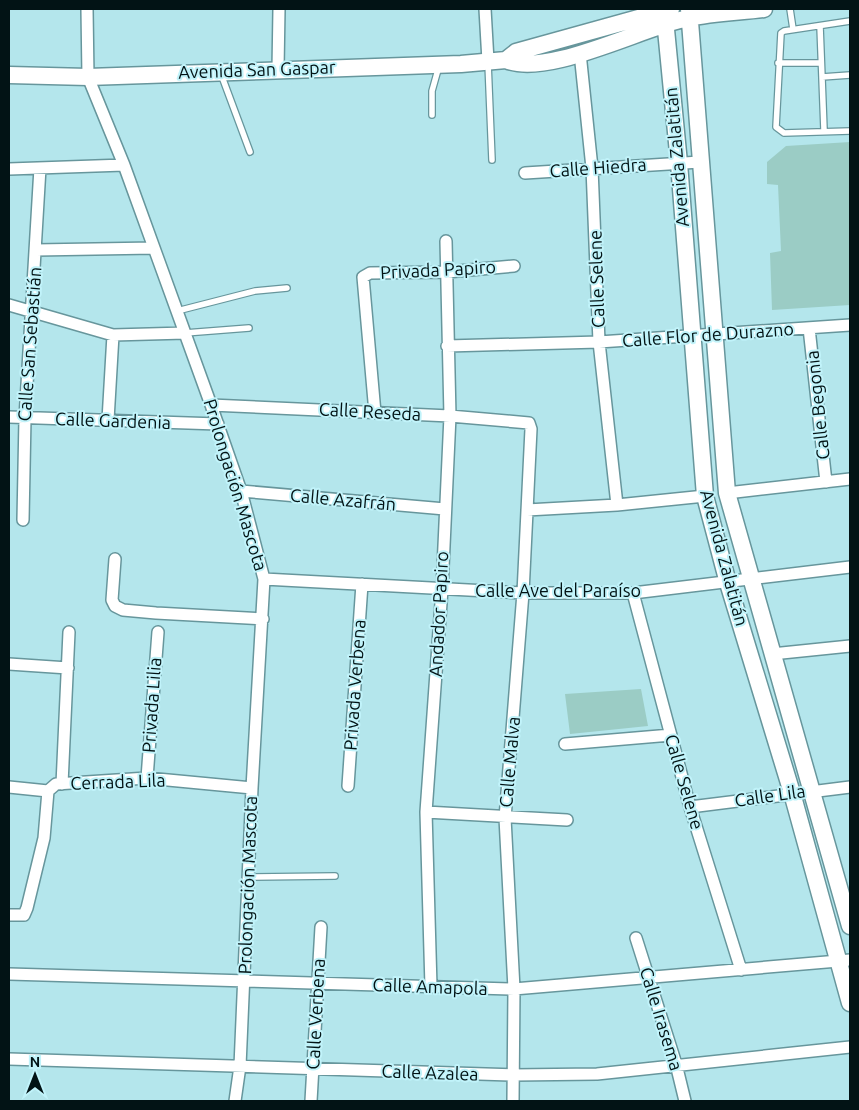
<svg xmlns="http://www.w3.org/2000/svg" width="859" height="1110" font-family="Ubuntu,sans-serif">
	<rect width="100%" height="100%" fill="#b4e6ec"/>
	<path fill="#9bccc5" d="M850 142V305L772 310 770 253 781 251 778 185 767 184V162L786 146Z
		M641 689 648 726 570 734 565 694Z"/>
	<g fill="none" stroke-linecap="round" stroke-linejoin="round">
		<defs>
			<path id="lane" d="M790 9 793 29
				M850 21 784 31 781 33 776 127 784 133 850 131
				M820 26 824 130
				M488 63 492 160
				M778 63H821
				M221 74 250 152
				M822 77 850 75
				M432 115V91L439 66
				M177 311 255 291 287 288
				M185 333 249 328
				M248 877 335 876"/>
			<path id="street" d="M87 9 88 77 124 165 211 405 241 491 264 579 252 788 240 1066 235 1101
				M485 9 488 61
				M580 53 592 168 599 342 617 505
				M278 69 279 9
				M9 169 124 165
				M525 173 700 162
				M36 250 154 248
				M9 305 113 335 185 333
				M809 328 826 482
				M447 346 599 342 850 325
				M211 405 450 416 529 423 531 429 523 593 505 818 514 989 513 1101
				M375 413 363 277 370 273 447 272 514 266
				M9 417 218 424
				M108 420 113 335
				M241 491 445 509
				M727 493 850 479
				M527 510 617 505 705 496
				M23 520 25 418 40 168
				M115 559 112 600 115 606 123 610 156 613 263 619
				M264 579 523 593H633L850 567
				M633 593 690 807 741 970
				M772 654 850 646
				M9 664 68 668
				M565 744 671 735
				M147 778 158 632
				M62 784 69 632
				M348 786 362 584
				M9 787 48 791 56 784 147 778 252 788
				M690 807 850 787
				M426 812 567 820
				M9 915H24L27 908 44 838 48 791
				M636 938 676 1064 685 1101
				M9 974 514 989 850 960
				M431 987 426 812 442 589 450 416 446 241
				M9 1059 514 1075 597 1074 850 1047
				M311 1101 321 927"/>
			<path id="secondary" d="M664 9 679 163 705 496 728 583 792 793 850 1003
				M689 9 727 493 850 926
				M506 60C546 78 643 27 688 18 713 13 739 12 764 9
				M9 75 88 77 461 64 506 60 516 52 671 9"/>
		</defs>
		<use href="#lane" stroke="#67969c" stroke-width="8"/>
		<use href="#street" stroke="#67969c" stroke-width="14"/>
		<use href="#secondary" stroke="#67969c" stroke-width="19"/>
		<use href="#lane" stroke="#fff" stroke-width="5.5"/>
		<use href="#street" stroke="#fff" stroke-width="11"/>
		<use href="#secondary" stroke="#fff" stroke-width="16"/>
	</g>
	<g text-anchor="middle" stroke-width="4" stroke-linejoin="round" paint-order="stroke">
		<g font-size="18" fill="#021315" stroke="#c1f3fa">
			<text transform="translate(257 70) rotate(-2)" y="6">Avenida San Gaspar</text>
			<text transform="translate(677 157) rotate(-95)" y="6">Avenida Zalatitán</text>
			<text transform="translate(598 168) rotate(-4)" y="6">Calle Hiedra</text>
			<text transform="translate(438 270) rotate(-3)" y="6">Privada Papiro</text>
			<text transform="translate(597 279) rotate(-92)" y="6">Calle Selene</text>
			<text transform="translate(708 335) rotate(-4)" y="6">Calle Flor de Durazno</text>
			<text transform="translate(30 344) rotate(-86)" y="6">Calle San Sebastián</text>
			<text transform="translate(818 405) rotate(-96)" y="6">Calle Begonia</text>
			<text transform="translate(370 412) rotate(3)" y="6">Calle Reseda</text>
			<text transform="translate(113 421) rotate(2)" y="6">Calle Gardenia</text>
			<text transform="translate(235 485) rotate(73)" y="6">Prolongación Mascota</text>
			<text transform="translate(343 500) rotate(5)" y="6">Calle Azafrán</text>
			<text transform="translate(724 558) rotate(75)" y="6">Avenida Zalatitán</text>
			<text x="558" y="597">Calle Ave del Paraíso</text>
			<text transform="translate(439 614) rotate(-87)" y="6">Andador Papiro</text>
			<text transform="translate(355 685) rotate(-86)" y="6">Privada Verbena</text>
			<text transform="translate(152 705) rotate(-86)" y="6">Privada Lilia</text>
			<text transform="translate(510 762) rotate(-85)" y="6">Calle Malva</text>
			<text transform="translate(118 782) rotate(-2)" y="6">Cerrada Lila</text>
			<text transform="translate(684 782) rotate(74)" y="6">Calle Selene</text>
			<text transform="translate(770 796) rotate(-8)" y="6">Calle Lila</text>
			<text transform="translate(248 885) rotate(-88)" y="6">Prolongación Mascota</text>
			<text transform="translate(430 987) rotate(2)" y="6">Calle Amapola</text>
			<text transform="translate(316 1014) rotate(-87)" y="6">Calle Verbena</text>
			<text transform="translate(661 1019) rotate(73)" y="6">Calle Irasema</text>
			<text transform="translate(430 1073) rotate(2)" y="6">Calle Azalea</text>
		</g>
	</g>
	<rect width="859" height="1110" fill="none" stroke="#021315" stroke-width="20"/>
	<g transform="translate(35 1075)" stroke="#c1f3fa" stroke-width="4" paint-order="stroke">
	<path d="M0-4L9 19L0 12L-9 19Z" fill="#021315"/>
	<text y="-8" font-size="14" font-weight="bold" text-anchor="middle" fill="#021315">N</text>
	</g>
</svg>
